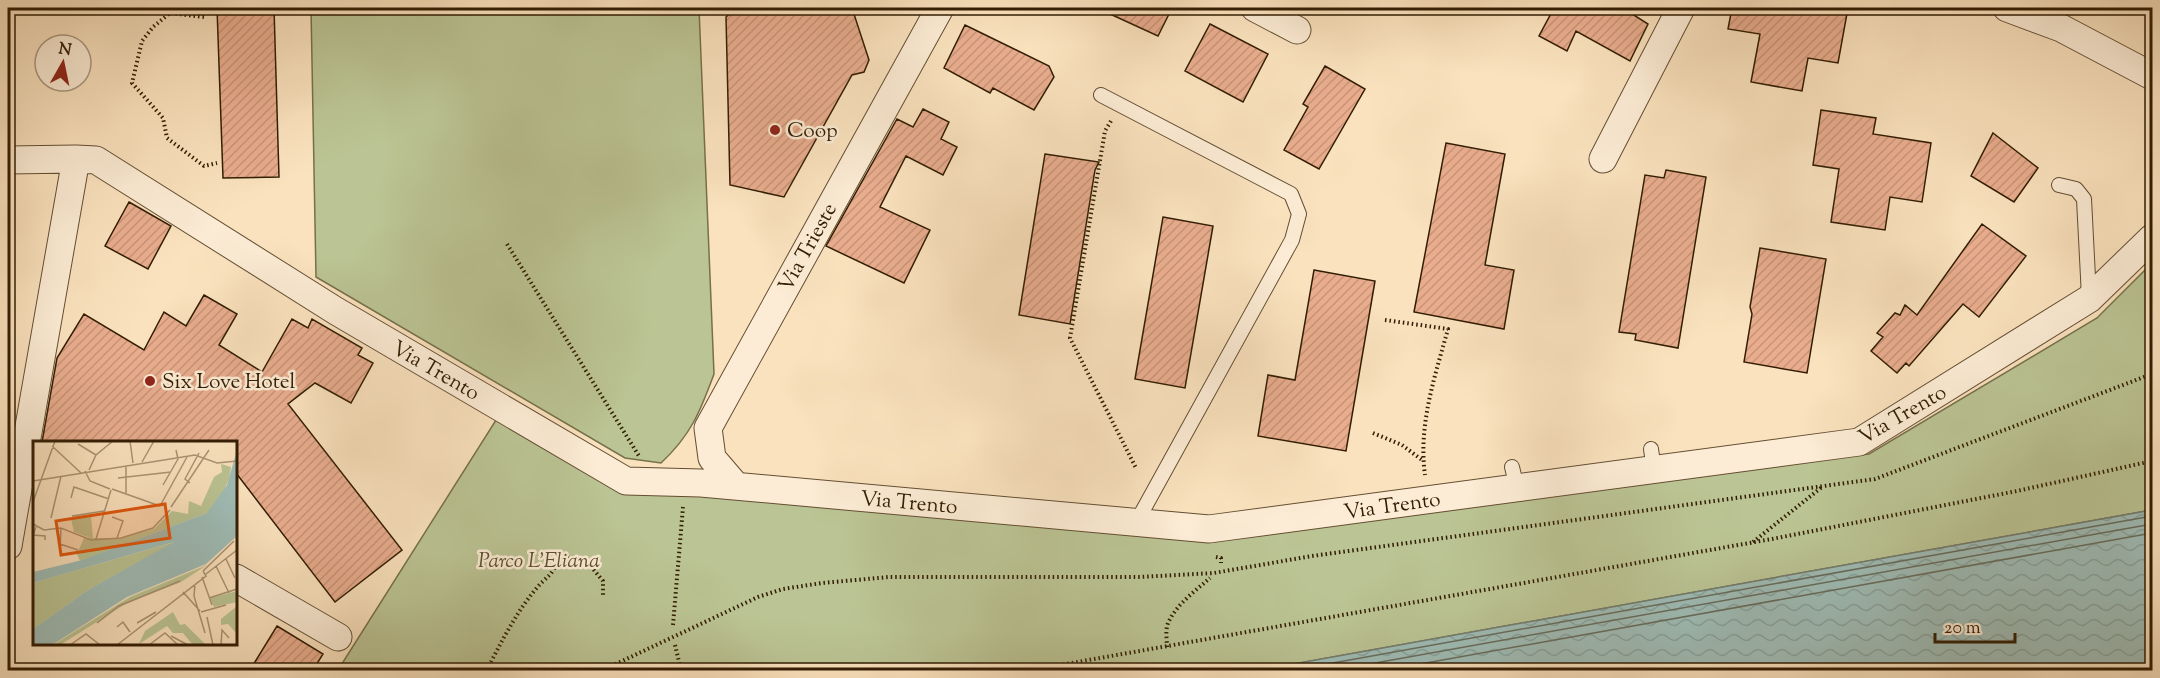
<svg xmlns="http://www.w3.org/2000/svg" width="2160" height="678" font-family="'Sorts Mill Goudy',serif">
	<defs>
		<pattern id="water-waves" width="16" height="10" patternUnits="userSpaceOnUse" patternTransform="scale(1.5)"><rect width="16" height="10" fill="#9fbdb7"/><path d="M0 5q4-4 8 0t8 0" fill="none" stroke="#89a29c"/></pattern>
		<pattern id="building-hatch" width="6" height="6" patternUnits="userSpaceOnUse" patternTransform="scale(1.5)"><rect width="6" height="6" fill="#e9ad8e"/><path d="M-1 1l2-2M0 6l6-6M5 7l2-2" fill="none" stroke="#c89479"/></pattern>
	</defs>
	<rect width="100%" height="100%" fill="#fae2be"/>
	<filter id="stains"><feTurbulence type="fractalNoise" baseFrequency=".00333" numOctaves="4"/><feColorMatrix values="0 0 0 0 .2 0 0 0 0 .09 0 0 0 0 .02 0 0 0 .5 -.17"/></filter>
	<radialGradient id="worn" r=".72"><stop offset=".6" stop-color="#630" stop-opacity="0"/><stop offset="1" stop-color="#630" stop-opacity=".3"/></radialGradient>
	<path fill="#bbc494" stroke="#76704c" stroke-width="1.5" d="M311 8H699L714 374C700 412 691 435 661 463L625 458 316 277Z
		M2152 263V510L1260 670H338L503 409 626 481 1209 529 1869 454 2097 318Z"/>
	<path fill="url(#water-waves)" stroke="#737d6f" stroke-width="1.5" d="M2152 510V670H1260Z"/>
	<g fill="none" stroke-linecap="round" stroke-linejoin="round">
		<path stroke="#686d5d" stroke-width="1.5" d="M1294 670 2152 516
			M1336 670 2152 524
			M1387 670 2152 533"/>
	</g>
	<path fill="url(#building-hatch)" stroke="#321d03" stroke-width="1.5" d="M217 8H274L279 177 223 178Z
		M736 8H852L869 60 864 72 852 75 784 197 730 185 726 17Z
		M1097 8H1172L1158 36Z
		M1554 8H1623L1648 24 1630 61 1576 31 1567 51 1539 36Z
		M1732 8H1848L1838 63 1808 58 1802 91 1751 82 1760 34 1728 29Z
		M1210 24 1268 54 1243 102 1185 71Z
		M965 25 1049 66 1054 77 1034 110 993 88 990 93 944 68Z
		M1325 66 1365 89 1319 169 1284 150 1308 107 1303 104Z
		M923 109 949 122 941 139 957 147 943 175 906 156 880 207 930 230 904 283 826 246 897 119 913 127Z
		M1821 110 1876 118 1873 134 1931 143 1922 202 1890 197 1885 230 1831 222 1839 169 1813 165Z
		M1993 133 2038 168 2014 202 1971 176Z
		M1446 143 1505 154 1485 265 1514 270 1504 329 1414 312Z
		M1045 154 1099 162 1095 170 1070 324 1019 315Z
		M1666 170 1706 177 1678 348 1635 340 1636 334 1619 332 1645 175 1664 178Z
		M129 202 171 226 148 269 105 246Z
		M1163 217 1213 226 1185 388 1135 379Z
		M1982 224 2026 256 1979 317 1963 304 1909 366 1906 363 1897 373 1871 351 1883 337 1877 333 1895 313 1900 315 1905 305 1917 315Z
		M1760 248 1826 259 1807 373 1744 362 1752 314 1750 307Z
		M1314 270 1375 281 1346 451 1258 436 1268 375 1295 380Z
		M204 295 237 314 219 345 262 372 292 319 308 328 312 319 362 348 358 355 373 363 351 403 315 383 288 404 402 550 335 602 236 473V442H42L57 358 84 314 144 350 164 312 186 326Z
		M277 626 323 654 313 670H250Z"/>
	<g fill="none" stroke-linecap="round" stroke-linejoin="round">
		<defs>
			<path id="service" d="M1101 95 1291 194 1299 214 1292 240 1136 523
				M2059 185 2076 189 2084 199 2089 297
				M1651 449 1654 470
				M1512 467 1517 488"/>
			<path id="minor" d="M1255 8 1297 30
				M2007 8 2061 28 2152 76
				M1603 159 1681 8
				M8 160 76 159
				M736 486 712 458 708 428 940 8
				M8 546 76 159 96 160 336 311 626 481 701 483 1209 529 1859 442 2089 299 2152 238
				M236 578 338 637"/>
		</defs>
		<use href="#service" stroke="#644e32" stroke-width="16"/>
		<use href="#minor" stroke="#644e32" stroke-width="29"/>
		<path stroke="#321d03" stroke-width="4" stroke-dasharray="1.5 3" stroke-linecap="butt" d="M279 11 286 8
			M204 17 170 13 153 27 142 41 132 83 163 118 167 138 204 166 217 163
			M1111 121 1105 131 1070 338 1136 468
			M507 244 639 456
			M1385 320 1448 329C1435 376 1418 425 1425 475
			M1373 433 1402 445 1422 460
			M1753 542 1822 487
			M1216 557 1221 558V563
			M673 625 683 507
			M675 645 681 670
			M1167 647C1167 640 1165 631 1168 623 1176 605 1195 591 1210 578
			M487 670C500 644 516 613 535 590 547 575 553 577 558 557L584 558 603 581V595
			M603 670 758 597 783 589 822 583 889 577H1140L1214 573 1312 556 1875 479 2152 374
			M1032 670 1772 539 2017 491 2152 461"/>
		<use href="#service" stroke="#fcecd5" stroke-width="14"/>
		<use href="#minor" stroke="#fcecd5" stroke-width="27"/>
	</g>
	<g fill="#8f2418" stroke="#fcecd5" stroke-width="2">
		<circle cx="775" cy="130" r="6"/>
		<circle cx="150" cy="381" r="6"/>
	</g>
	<g text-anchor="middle" stroke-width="5" stroke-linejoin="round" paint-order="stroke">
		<g font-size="21" fill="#321d03" stroke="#fcecd5" text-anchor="start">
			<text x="787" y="137">Coop</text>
			<text x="162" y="388">Six Love Hotel</text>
		</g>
		<g font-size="21" fill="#321d03" stroke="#fcecd5">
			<text transform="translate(807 247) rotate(-61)" y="7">Via Trieste</text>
			<text transform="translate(436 370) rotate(30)" y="7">Via Trento</text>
			<text transform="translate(1902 414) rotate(-30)" y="7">Via Trento</text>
			<text transform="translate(909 502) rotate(5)" y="7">Via Trento</text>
			<text transform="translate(1392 505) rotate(-8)" y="7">Via Trento</text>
		</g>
		<g font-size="21" font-style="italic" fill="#5b4f2e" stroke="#fcecd5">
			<text x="539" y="567">Parco L'Eliana</text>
		</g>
	</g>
	<g transform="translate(33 441)">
		<rect width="204" height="204" fill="#fae2be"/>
		<path d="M145 100 55 149 0 188V142ZM174 124 148 141 94 162 27 204H20L97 156ZM204 165V193L195 183 188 184V178ZM140 171 147 184 152 183 173 204H160L150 192H140L134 185 106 203 112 190Z" fill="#bbc494"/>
		<path d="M188 23 198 26 196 38 184 64 174 72 47 120 44 113 51 97H88L121 88 139 70 155 73 156 60 168 65 181 36 189 31ZM58 74 60 98 41 91 38 78ZM204 150V161L181 166 177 157Z" fill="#bbc494"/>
		<path d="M204 9V95L173 123 94 156 19 204H0V188L55 149 141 101 0 142V131L49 119 174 72 194 44Z" fill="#9fbdb7"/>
		<path fill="none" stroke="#aa9373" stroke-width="1.5" d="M97 0 100 22M45 3 63 14M19 5 48 32M109 21 121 0M93 25V52M56 29 63 14 80 0M52 30 57 40 77 48M85 37 138 31M0 40 162 14 184 22 204 20M157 42 152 38 166 12M130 44 145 18 143 9M79 48 127 65M38 57 41 46 76 58M0 61 22 0M127 65 154 16M138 66 176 9M39 75 71 70M79 76 90 80 84 97M18 77 28 35M0 83 11 89 28 87M3 86 0 94 12 95V99M63 98 78 49M27 103 45 109M27 112 28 87 58 99 88 97 120 87 137 69M193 118 202 137M183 125 196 152M170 130 201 100M173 133 204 109M169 136 179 164M162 143 161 155 172 192M150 151 167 170M176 157 204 148M168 171 193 164M174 176 180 204M64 182 86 165 147 140M104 182 123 171M84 186 90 181 97 191M138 195 155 204M37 204 53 193 67 204M84 204 173 135 170 130M116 204 132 192 145 204M188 204 189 189 196 197"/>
		<path fill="#df560c" fill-opacity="0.15" stroke="#df560c" stroke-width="3" d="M132 63 137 97 28 114 23 80Z"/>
		<rect width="204" height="204" fill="none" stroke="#321d03" stroke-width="3"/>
	</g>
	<rect width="2160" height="678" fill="none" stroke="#fae2be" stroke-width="30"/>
	<rect x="9" y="9" width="2142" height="660" fill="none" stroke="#321d03" stroke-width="3"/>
	<rect x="15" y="15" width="2130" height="648" fill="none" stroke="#321d03" stroke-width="1.5"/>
	<g transform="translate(63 63) rotate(9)"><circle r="28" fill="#fcecd5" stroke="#ab9981" stroke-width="1.5"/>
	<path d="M0-4.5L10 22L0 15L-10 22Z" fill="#8f2418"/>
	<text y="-9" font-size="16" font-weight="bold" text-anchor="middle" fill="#321d03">N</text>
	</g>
	<path d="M1935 633v9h80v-9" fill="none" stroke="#321d03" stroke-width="3"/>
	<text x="1944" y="633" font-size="18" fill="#321d03" stroke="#fcecd5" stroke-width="4.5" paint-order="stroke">20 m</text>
	<rect width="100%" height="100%" filter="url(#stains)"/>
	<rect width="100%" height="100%" fill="url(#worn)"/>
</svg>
